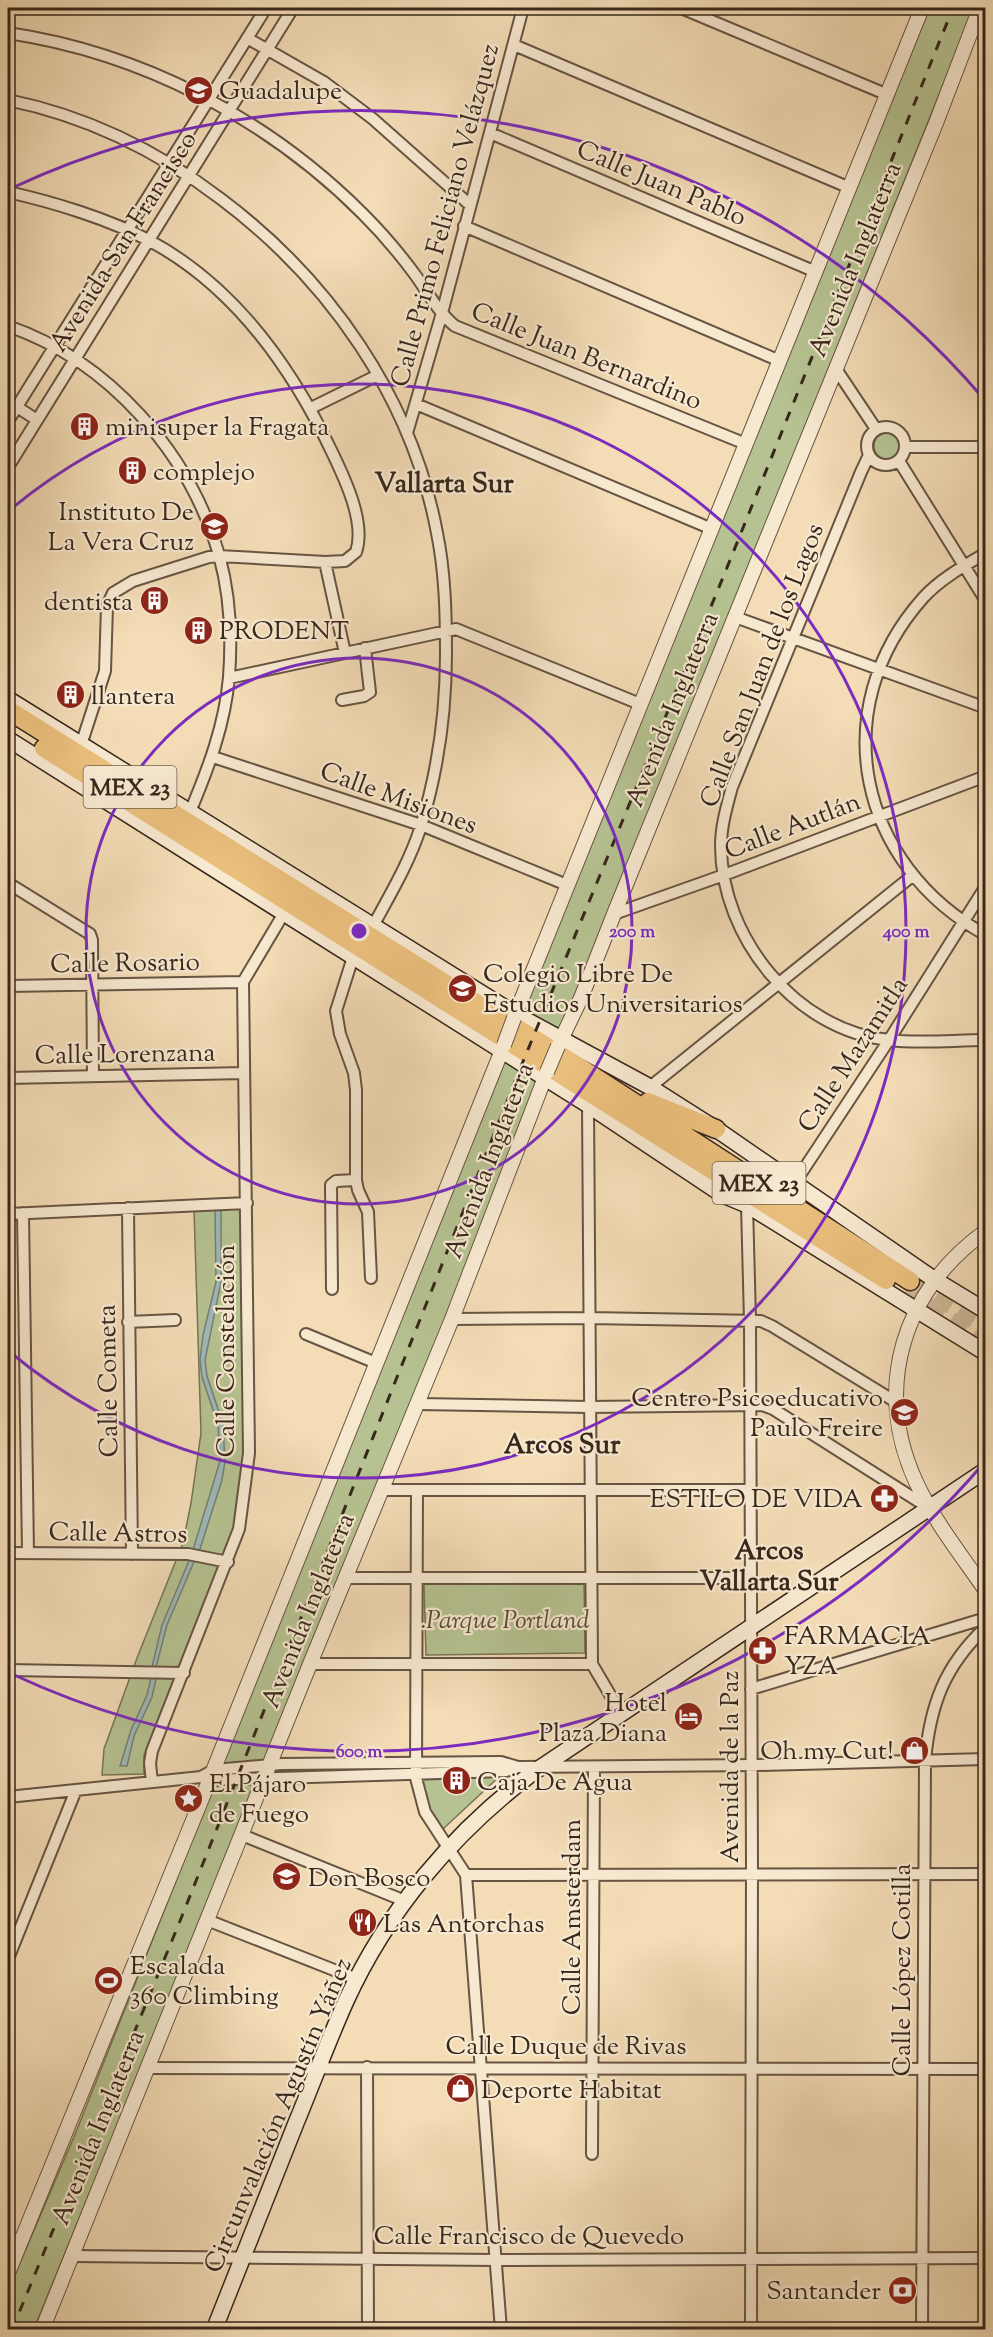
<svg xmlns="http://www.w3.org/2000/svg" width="993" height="2337" font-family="'Sorts Mill Goudy',serif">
	<rect width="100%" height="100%" fill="#f3dcb6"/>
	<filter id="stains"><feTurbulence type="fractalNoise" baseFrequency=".00333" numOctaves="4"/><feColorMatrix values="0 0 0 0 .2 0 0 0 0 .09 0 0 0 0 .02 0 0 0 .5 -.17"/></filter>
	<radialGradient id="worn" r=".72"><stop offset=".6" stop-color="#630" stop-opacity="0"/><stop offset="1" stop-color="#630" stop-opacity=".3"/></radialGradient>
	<path fill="#b6c291" stroke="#777456" stroke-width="1.5" d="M929 8H974L271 1750 34 2329 8 2330V2291L76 2132 525 1005Z
		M874 446a13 13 0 1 1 26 0a13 13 0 1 1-26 0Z
		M241 1202 244 1462 234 1527 144 1755V1774L102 1775 104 1749 137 1658 183 1543 191 1503 201 1433 194 1210Z
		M584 1583 585 1653 426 1655 424 1584Z
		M502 1774 443 1829C430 1814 423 1796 417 1777Z"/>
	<path fill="#9eb9b7" stroke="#757f79" stroke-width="1.5" d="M221 1208V1282L205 1360 207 1376 223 1424 225 1462 222 1480 199 1552 193 1550 220 1461 218 1425 202 1377 200 1360 203 1335 216 1282 215 1210Z
		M191 1556 196 1557 167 1625 155 1671 152 1667 162 1625Z
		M154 1676 156 1679 152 1697 134 1736 127 1766H120L131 1730 147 1695 151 1678Z"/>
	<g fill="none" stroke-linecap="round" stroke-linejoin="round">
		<path stroke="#ceb897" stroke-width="18" stroke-dasharray="18 9" stroke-linecap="butt" d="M913 1282 986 1327
			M905 1291 986 1343"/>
		<defs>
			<path id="minor" d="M681 8 888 95
				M8 33C142 53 267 118 363 214 382 233 400 254 416 276 428 293 439 313 455 326L746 444
				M247 38 324 82 373 119 470 205
				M514 45 850 188
				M8 100C86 116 158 151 221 199 329 280 412 398 437 533 445 572 446 613 446 654 446 712 438 770 421 826 410 861 391 893 373 926
				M490 133 816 272
				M8 192C53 202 109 219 150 241 234 286 292 368 332 452 345 479 366 523 356 552L345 561 325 562 219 556 209 557 133 581 113 593 107 606 105 671 81 745
				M464 226 780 361
				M8 326C109 361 190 453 219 555 230 594 232 637 229 677 225 725 208 769 190 812
				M836 369 876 429
				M416 404 712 529
				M17 407 37 420
				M311 408 378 375
				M8 421 266 8
				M867 446a19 19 0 1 1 38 0a19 19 0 1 1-38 0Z
				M407 433 442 313 523 8
				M906 447H986
				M869 455 861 472 732 787C727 806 721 825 721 846 721 937 796 1031 889 1040 921 1044 954 1040 986 1040
				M899 461 986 601
				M8 467 293 8
				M986 553C964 566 940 579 923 598 824 709 858 865 986 935
				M325 562 345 653
				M735 617 986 708
				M229 678 456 629 640 704
				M342 700 364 696 370 692 365 648
				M213 757 421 825 567 885
				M8 883 90 934 92 940 93 1076
				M614 914 724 875 986 776
				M353 957 336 1011 340 1034 354 1073 356 1090V1180L358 1190 368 1212 371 1278
				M8 986 243 982
				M8 1078 244 1073
				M650 1087 912 876
				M588 1105 592 1664 622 1715
				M794 1184 889 1040 986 886
				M747 1205 750 1320 752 1867 751 2330
				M128 1208 132 1554
				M23 1213 28 1553
				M8 1214 247 1203
				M332 1289 331 1185 336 1181 356 1180
				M452 1319 589 1318 761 1321 772 1326 896 1402
				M128 1322 175 1320
				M306 1334 376 1363
				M418 1404 589 1407 762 1405 773 1409 929 1508
				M383 1490H750
				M417 1490 416 1778 425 1812 466 1875 501 2330
				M8 1553 188 1554 228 1562
				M346 1578H750
				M310 1664H592
				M8 1670 184 1673
				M751 1689 986 1618
				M201 1777 209 1780 506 1771 519 1767 759 1765 986 1759
				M152 1782 150 1763 152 1751 239 1529 249 1453 243 982 284 913
				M8 1797 201 1777 214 1770 281 1764 501 1762 518 1767
				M242 1835 405 1901
				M466 1875 986 1874
				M207 1920 357 1979
				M8 1959 76 1790
				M367 2067 368 2330
				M147 2068 986 2069
				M592 2154 594 1767
				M71 2256 496 2260 986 2258
				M922 2330 925 1761C930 1706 944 1666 986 1627"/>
			<path id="tertiary" d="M514 1018 922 8
				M558 1046 581 998 614 914 936 123 980 8
				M986 1231C902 1291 873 1388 916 1482 934 1521 962 1556 986 1591
				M8 2273 205 1791 504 1045
				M42 2330 310 1664 452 1319 547 1072"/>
			<path id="secondary" d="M8 699 515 1014 650 1087 716 1129 935 1280 986 1311
				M8 739 588 1105 723 1195 747 1205 986 1353
				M214 2330C241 2261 269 2192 296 2123 313 2082 328 2041 346 2001 387 1911 452 1834 531 1774L986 1470"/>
			<path id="primary" d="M8 710 571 1062 910 1281
				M44 748 886 1280
				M648 1102 716 1129"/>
		</defs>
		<use href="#minor" stroke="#675442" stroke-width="14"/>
		<use href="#tertiary" stroke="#675442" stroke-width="16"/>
		<use href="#secondary" stroke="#38271b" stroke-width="18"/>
		<use href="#primary" stroke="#38271b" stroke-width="21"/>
		<use href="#minor" stroke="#f7e8d0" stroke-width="10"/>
		<use href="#tertiary" stroke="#f7e8d0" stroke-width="14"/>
		<use href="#secondary" stroke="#f7e8d0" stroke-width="15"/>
		<use href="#primary" stroke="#eabe7b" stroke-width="18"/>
		<path stroke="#38271b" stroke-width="3" stroke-dasharray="10 10" stroke-linecap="butt" d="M12 2330 180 1921 522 1064 724 575 953 8"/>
		<defs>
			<path id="tertiary-bridge" d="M504 1045 514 1018
				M547 1072 558 1046"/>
		</defs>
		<use href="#tertiary-bridge" stroke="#675442" stroke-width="16" stroke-linecap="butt"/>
		<use href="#tertiary-bridge" stroke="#f7e8d0" stroke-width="14"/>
	</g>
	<g fill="none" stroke="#7b2cbf" stroke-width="3">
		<circle cx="359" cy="931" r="273"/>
		<path d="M11 509A547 547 0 1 1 11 1353"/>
		<path d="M983 1464A820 820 0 0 1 12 1674M12 188A820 820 0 0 1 983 398"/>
	</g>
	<defs>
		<symbol id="school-disc" viewBox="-11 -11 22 22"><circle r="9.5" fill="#8f2418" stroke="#f7e8d0"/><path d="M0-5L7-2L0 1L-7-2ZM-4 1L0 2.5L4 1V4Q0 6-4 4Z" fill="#fff"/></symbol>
		<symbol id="building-disc" viewBox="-11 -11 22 22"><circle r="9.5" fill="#8f2418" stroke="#f7e8d0"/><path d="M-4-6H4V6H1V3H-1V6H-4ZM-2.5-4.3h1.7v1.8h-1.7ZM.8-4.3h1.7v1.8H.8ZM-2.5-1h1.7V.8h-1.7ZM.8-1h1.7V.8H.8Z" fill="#fff"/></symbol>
		<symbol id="university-disc" viewBox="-11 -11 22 22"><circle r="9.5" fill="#8f2418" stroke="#f7e8d0"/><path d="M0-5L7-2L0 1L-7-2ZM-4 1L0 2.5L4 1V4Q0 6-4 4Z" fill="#fff"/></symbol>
		<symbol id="pharmacy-disc" viewBox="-11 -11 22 22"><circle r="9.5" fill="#8f2418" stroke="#f7e8d0"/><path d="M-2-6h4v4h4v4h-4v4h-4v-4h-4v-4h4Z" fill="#fff"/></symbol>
		<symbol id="hotel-disc" viewBox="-11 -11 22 22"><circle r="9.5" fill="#8f2418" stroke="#f7e8d0"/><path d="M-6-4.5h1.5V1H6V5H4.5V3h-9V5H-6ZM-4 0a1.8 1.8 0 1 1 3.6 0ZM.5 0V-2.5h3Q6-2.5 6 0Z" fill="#fff"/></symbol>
		<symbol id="shop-disc" viewBox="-11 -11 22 22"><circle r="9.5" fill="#8f2418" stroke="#f7e8d0"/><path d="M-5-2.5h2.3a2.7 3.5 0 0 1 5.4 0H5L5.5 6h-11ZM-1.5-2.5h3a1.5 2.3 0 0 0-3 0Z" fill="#fff"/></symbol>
		<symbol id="sight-disc" viewBox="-11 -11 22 22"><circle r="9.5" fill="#8f2418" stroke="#f7e8d0"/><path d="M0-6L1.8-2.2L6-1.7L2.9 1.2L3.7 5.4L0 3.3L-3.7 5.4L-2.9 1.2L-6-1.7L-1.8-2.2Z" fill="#fff"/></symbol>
		<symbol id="restaurant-disc" viewBox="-11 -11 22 22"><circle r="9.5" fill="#8f2418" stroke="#f7e8d0"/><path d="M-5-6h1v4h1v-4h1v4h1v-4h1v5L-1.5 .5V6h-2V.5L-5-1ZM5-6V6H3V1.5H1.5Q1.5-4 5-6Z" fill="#fff"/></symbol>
		<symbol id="stadium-disc" viewBox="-11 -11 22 22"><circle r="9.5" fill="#8f2418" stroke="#f7e8d0"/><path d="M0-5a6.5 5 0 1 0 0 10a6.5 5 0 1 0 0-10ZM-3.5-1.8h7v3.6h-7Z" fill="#fff"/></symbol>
		<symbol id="bank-disc" viewBox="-11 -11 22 22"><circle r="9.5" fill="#8f2418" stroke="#f7e8d0"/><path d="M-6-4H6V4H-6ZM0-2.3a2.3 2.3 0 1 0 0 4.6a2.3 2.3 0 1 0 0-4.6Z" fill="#fff"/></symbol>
	</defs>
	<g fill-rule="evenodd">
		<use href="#school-disc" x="182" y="74" width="33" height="33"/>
		<use href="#building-disc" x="68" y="410" width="33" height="33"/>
		<use href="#building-disc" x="116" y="454" width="33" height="33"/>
		<use href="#university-disc" x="198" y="510" width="33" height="33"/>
		<use href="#building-disc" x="138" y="584" width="33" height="33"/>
		<use href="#building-disc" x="182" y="614" width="33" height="33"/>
		<use href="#building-disc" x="54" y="678" width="33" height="33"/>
		<use href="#university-disc" x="446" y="972" width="33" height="33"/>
		<use href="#school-disc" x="888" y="1396" width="33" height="33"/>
		<use href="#pharmacy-disc" x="868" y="1482" width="33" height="33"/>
		<use href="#pharmacy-disc" x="746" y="1634" width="33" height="33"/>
		<use href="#hotel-disc" x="672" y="1700" width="33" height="33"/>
		<use href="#shop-disc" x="898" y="1734" width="33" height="33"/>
		<use href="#building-disc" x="440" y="1764" width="33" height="33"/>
		<use href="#sight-disc" x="172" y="1782" width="33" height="33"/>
		<use href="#school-disc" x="270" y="1860" width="33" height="33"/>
		<use href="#restaurant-disc" x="346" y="1906" width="33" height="33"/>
		<use href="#stadium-disc" x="92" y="1964" width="33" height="33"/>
		<use href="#shop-disc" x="444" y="2072" width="33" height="33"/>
		<use href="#bank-disc" x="886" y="2274" width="33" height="33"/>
	</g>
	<g text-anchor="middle" stroke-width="4.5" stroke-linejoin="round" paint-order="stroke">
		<g fill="#f7e8d0" stroke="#716151" stroke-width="1.5">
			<rect x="83.5" y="766" width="93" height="42" rx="4.5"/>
			<rect x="712.5" y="1162" width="93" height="42" rx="4.5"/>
		</g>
		<g font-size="24" font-weight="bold" fill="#38271b">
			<text x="130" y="795">MEX 23</text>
			<text x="759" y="1191">MEX 23</text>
		</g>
		<g font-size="26" fill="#38271b" stroke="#f7e8d0" text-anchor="start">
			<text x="219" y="99">Guadalupe</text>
			<text x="105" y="435">minisuper la Fragata</text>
			<text x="153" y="480">complejo</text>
			<text x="194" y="520" text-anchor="end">Instituto De<tspan x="194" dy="30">La Vera Cruz</tspan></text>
			<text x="133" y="610" text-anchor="end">dentista</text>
			<text x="219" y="639">PRODENT</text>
			<text x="91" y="704">llantera</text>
			<text x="483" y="982">Colegio Libre De<tspan x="483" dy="30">Estudios Universitarios</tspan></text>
			<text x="883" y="1406" text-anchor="end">Centro Psicoeducativo<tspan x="883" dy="30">Paulo Freire</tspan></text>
			<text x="863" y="1507" text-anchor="end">ESTILO DE VIDA</text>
			<text x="784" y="1644">FARMACIA<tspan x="784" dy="30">YZA</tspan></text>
			<text x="667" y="1711" text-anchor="end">Hotel<tspan x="667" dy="30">Plaza Diana</tspan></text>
			<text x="894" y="1759" text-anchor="end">Oh my Cut!</text>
			<text x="477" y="1790">Caja De Agua</text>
			<text x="209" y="1792">El Pájaro<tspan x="209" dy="30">de Fuego</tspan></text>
			<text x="308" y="1886">Don Bosco</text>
			<text x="383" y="1932">Las Antorchas</text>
			<text x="130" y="1974">Escalada<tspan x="130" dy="30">360 Climbing</tspan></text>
			<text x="481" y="2098">Deporte Habitat</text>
			<text x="881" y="2299" text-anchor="end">Santander</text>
		</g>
		<g font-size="26" fill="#38271b" stroke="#f7e8d0">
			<text transform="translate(662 182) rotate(23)" y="9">Calle Juan Pablo</text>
			<text transform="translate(444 215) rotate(-75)" y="9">Calle Primo Feliciano Velázquez</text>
			<text transform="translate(122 241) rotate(-58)" y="9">Avenida San Francisco</text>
			<text transform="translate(854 259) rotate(-68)" y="9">Avenida Inglaterra</text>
			<text transform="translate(587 355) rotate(22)" y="9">Calle Juan Bernardino</text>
			<text transform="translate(761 665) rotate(-69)" y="9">Calle San Juan de los Lagos</text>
			<text transform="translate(671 709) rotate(-68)" y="9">Avenida Inglaterra</text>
			<text transform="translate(399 797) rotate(20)" y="9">Calle Misiones</text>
			<text transform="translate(792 825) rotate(-21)" y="9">Calle Autlán</text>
			<text transform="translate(125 962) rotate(-1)" y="9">Calle Rosario</text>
			<text transform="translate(125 1053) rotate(-1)" y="9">Calle Lorenzana</text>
			<text transform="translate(852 1054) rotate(-57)" y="9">Calle Mazamitla</text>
			<text transform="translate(488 1160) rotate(-69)" y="9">Avenida Inglaterra</text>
			<text transform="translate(225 1351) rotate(-90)" y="9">Calle Constelación</text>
			<text transform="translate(107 1381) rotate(-91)" y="9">Calle Cometa</text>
			<text transform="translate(118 1532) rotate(1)" y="9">Calle Astros</text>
			<text transform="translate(307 1610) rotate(-68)" y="9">Avenida Inglaterra</text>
			<text transform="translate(729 1767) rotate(-90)" y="9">Avenida de la Paz</text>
			<text transform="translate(571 1917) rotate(-90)" y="9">Calle Amsterdam</text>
			<text transform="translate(901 1970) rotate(-90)" y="9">Calle López Cotilla</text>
			<text x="566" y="2054">Calle Duque de Rivas</text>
			<text transform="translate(277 2115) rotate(-67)" y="9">Circunvalación Agustín Yáñez</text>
			<text transform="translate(97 2127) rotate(-68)" y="9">Avenida Inglaterra</text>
			<text x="529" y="2244">Calle Francisco de Quevedo</text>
		</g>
		<g font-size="26" font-style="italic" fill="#584e38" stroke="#f7e8d0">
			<text x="505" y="1628">.Parque Portland</text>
		</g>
		<g font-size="27" font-weight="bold" fill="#38271b" stroke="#f7e8d0">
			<text x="444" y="492">Vallarta Sur</text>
			<text x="562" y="1453">Arcos Sur</text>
			<text x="769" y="1559">Arcos<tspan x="769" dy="31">Vallarta Sur</tspan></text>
		</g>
	</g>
	<circle cx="359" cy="931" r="9" fill="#7b2cbf" stroke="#f7e8d0" stroke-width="3"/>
	<g font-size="18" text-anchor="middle" font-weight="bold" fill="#7b2cbf" stroke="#f7e8d0" stroke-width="4.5" stroke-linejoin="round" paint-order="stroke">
		<text x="632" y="937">200 m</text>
		<text x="906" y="937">400 m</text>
		<text x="359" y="1757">600 m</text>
	</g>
	<rect width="993" height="2337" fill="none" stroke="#f3dcb6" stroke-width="30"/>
	<rect x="9" y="9" width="975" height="2319" fill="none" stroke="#38271b" stroke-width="3"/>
	<rect x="15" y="15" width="963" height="2307" fill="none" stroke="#38271b" stroke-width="1.5"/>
	<rect width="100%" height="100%" filter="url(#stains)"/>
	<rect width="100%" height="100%" fill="url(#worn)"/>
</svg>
